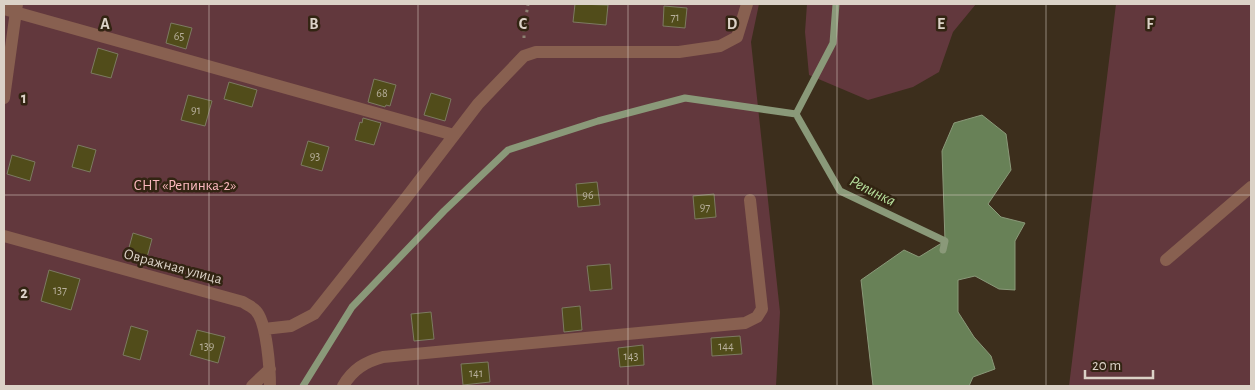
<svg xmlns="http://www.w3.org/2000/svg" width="1255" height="390" font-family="'Alegreya Sans',sans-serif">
	<rect width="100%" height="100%" fill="#3c2e1c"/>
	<path fill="#62383d" d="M4 4H759L751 42 780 312 776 386H4Z
		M807 4H976L953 32 939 72 913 87 868 100 809 75 805 32Z
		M1116 4H1251V386H1069Z"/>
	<path fill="#688157" stroke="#8a9979" d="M982 115 1006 134 1011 170 988 204 1001 217 1025 223 1015 241V290L999 289 975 276 958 280V312L974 337 991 356 995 369 973 377 969 386H873L861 280 904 250 919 257 945 241 942 151 954 123Z"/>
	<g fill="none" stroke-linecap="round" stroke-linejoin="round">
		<path stroke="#8a9979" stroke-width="7" d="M836 4 833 43 796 114 840 191 945 241 943 250
			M303 386 352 307 444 211 508 150 598 121 685 98 796 114"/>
	</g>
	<path fill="#514c1a" stroke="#7c7a61" d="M575 4 608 5 606 25 573 22Z
		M664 6 687 8 685 28 663 26Z
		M171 23 192 28 186 49 166 43Z
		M98 48 118 54 111 78 91 73Z
		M374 79 396 85 390 106 386 105 385 107 368 102Z
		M229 82 257 90 252 107 224 99Z
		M431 93 451 99 445 121 424 115Z
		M188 95 212 101 205 126 181 120Z
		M363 118 381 123 374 145 355 140 360 122 362 123Z
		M308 141 329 147 322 171 301 165Z
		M78 145 96 150 90 172 72 167Z
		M12 155 35 162 30 181 7 174Z
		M597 182 600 205 578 207 576 184Z
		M714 194 716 217 695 219 693 196Z
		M133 233 152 239 146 261 127 255Z
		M610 264 612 289 590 291 587 266Z
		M49 270 80 279 71 310 41 301Z
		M580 306 582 330 564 332 562 308Z
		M431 312 434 339 414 341 411 314Z
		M131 326 148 331 140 360 123 355Z
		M197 330 225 337 218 363 190 355Z
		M740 336 742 354 712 356 711 338Z
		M643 345 644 365 620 367 618 348Z
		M488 362 490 382 463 385 461 364Z"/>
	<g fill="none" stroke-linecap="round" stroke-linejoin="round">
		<path stroke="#8d8273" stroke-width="3" stroke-dasharray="2.5 4" stroke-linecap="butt" d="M524 38V29L528 4"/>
		<path stroke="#886050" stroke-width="12" d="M4 9 454 135
			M4 98 17 4
			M4 236 243 302C247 305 253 307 256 311 267 322 270 371 270 386
			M1166 260 1251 187
			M264 329 291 326 314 314 406 198 478 104 524 56 536 52H679L720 46 737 37 747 4
			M252 386 270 369
			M343 386C353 369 365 362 383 357L745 323 757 317 762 309 750 200"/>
	</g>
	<path fill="none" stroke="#dbd2c7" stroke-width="1" stroke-opacity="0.55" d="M209 4V386M418 4V386M628 4V386M837 4V386M1046 4V386M4 195H1251"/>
	<g text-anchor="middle" stroke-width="5" stroke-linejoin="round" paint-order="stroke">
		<g font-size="12" fill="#b8b09c">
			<text x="675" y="21">71</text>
			<text x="179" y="40">65</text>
			<text x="382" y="97">68</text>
			<text x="196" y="114">91</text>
			<text x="315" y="160">93</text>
			<text x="588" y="199">96</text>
			<text x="705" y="211">97</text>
			<text x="60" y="294">137</text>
			<text x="207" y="350">139</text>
			<text x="726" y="350">144</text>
			<text x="631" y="360">143</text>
			<text x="476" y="377">141</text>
		</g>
		<g font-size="15" fill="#fbb8be" stroke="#322412">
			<text x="185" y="190">СНТ «Репинка-2»</text>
		</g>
		<g font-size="15" fill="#dbd2c7" stroke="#322412">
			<text transform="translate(173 266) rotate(15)" y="5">Овражная улица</text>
		</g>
		<g font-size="16" font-style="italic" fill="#b7e09d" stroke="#322412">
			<text transform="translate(873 190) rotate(27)" y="6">Репинка</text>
		</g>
	</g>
	<g font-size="16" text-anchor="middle" font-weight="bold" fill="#dbd2c7" stroke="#322412" stroke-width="5" stroke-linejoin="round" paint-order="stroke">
		<text x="105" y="29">A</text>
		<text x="314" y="29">B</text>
		<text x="523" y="29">C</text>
		<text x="732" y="29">D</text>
		<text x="941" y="29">E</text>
		<text x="1150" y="29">F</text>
		<text x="24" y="103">1</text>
		<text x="24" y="298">2</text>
	</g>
	<rect width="1255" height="390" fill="none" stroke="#dbd2c7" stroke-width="10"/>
	<path d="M1085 370v8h68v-8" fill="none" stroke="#dbd2c7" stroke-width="2.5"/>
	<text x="1092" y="370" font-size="15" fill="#dbd2c7" stroke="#322412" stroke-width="4" paint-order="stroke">20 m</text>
</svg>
